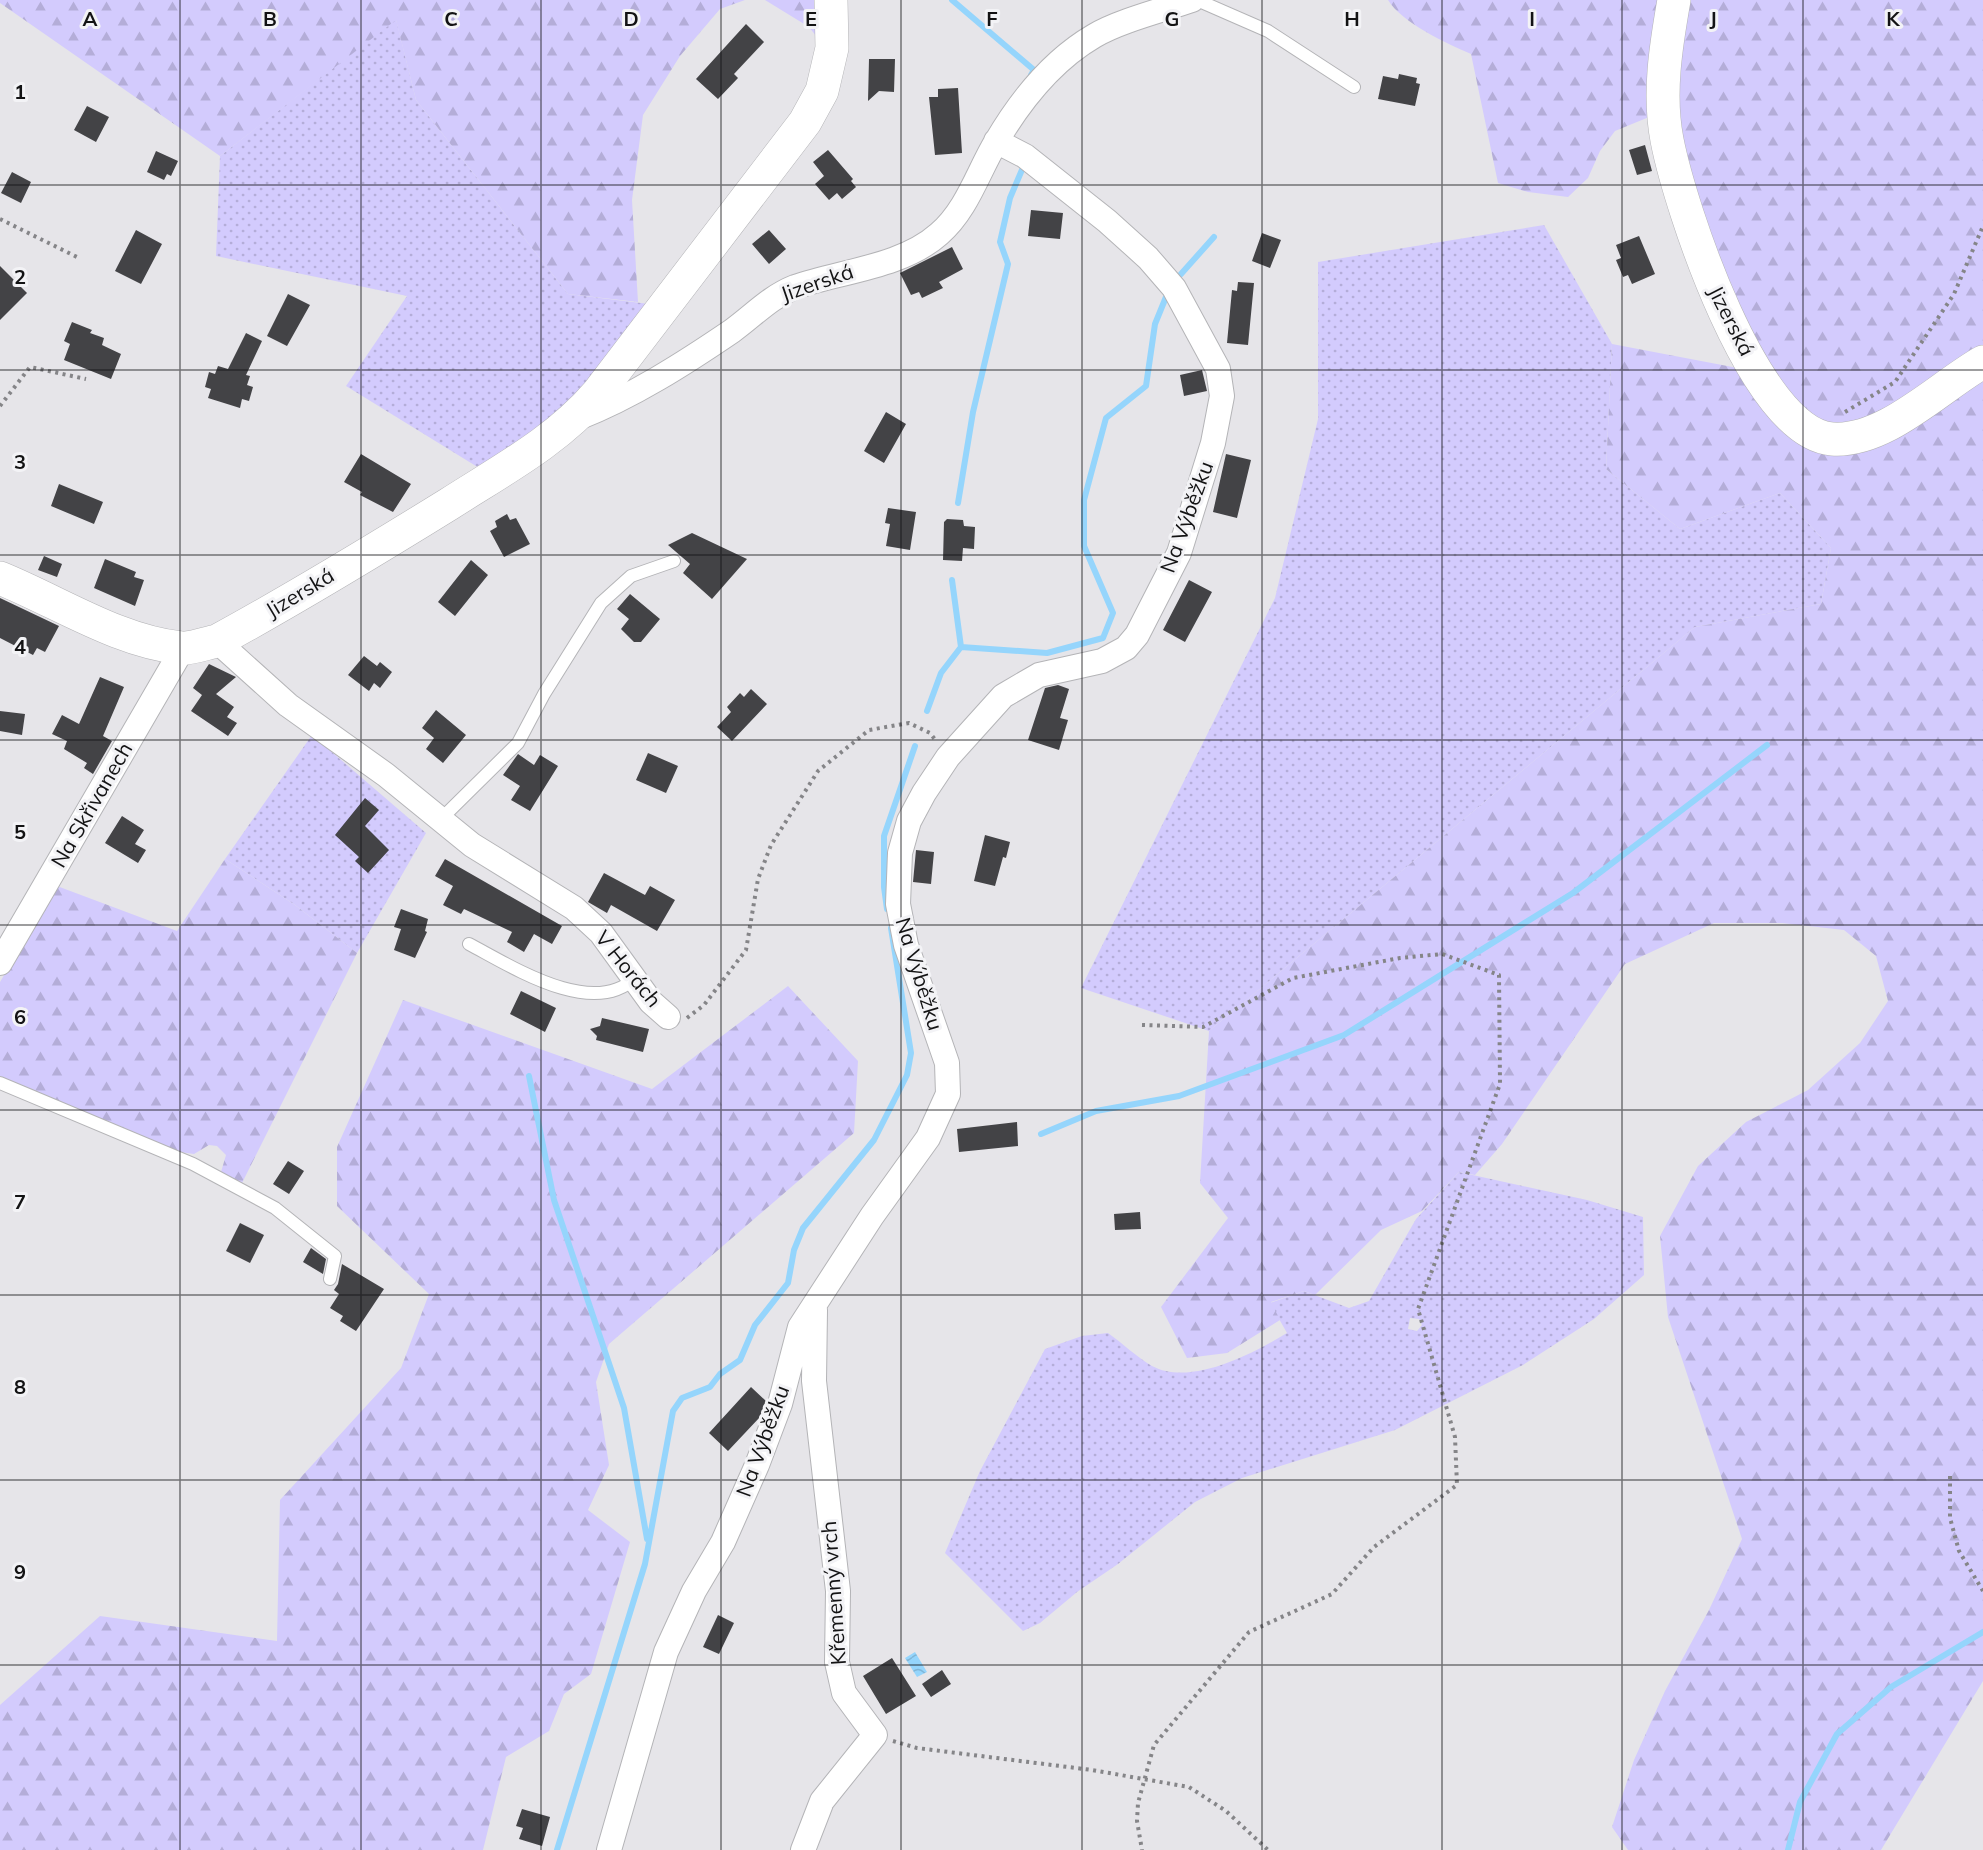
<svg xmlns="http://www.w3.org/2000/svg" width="1983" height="1850" font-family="Mulish,sans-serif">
	<defs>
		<pattern id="grass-dots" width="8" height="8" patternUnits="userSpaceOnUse" patternTransform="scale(1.5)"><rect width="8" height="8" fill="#d3cbfd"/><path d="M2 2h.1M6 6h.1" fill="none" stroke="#b4add8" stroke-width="1.8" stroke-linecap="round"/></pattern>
		<pattern id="forest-firs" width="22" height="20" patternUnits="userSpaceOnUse" patternTransform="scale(1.5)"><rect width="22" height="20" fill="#d3cbfd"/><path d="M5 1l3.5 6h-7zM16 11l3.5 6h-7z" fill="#b4add8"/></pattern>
		<pattern id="water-waves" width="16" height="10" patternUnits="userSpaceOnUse" patternTransform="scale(1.5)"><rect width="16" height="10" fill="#95d5fc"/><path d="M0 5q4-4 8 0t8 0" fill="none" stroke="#80b6d7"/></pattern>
	</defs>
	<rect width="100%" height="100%" fill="#e6e5e9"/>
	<path fill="url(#grass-dots)" fill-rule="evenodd" d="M396 19 416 100 568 294 649 304 564 409 484 471 346 386 407 296 216 256 220 156Z
		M1544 225 1612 344 1606 469 1680 529 1780 493 1831 548 1821 604 1695 627 1209 1031 1081 988 1275 598 1318 419V262Z
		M312 735 426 833 357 953 295 905 225 859Z
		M1459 1172 1587 1200 1643 1217 1644 1275 1594 1319 1523 1365 1395 1430 1242 1478 1195 1502 1118 1564 1077 1592 1040 1623 1023 1631 945 1553 980 1471 1045 1349 1082 1336 1108 1333C1122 1343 1137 1357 1152 1366 1191 1387 1254 1353 1287 1333L1270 1303 1304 1291 1349 1308 1369 1301 1416 1219ZM1410 1318 1419 1319 1422 1325 1417 1331 1408 1329Z"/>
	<path fill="url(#forest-firs)" d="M0 0H745L720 9 680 56 643 115 632 200 638 302 568 294 416 100 396 20 220 156 0 3Z
		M765 0H820V41L809 27Z
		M1388 0H1662L1654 115 1615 131 1600 151 1588 178 1568 197 1528 192 1498 183 1471 54C1446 43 1402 23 1388 0Z
		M1686 0H1983V348L1912 397 1857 425 1817 424 1781 390 1723 283 1678 137 1675 63Z
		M1612 344 1743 369 1807 445 1983 375V1681L1881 1850H1628L1612 1827 1634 1760 1665 1691 1709 1610 1742 1539 1668 1317 1660 1236 1698 1166 1746 1122 1808 1090 1860 1043 1888 1001 1876 956 1844 930 1782 923H1714L1625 964 1502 1144 1475 1175 1459 1172 1422 1211 1381 1230 1315 1295 1304 1291 1271 1302 1280 1320 1227 1353 1187 1358 1161 1307 1228 1218 1200 1183 1209 1031 1695 627 1821 604 1831 548 1780 493 1680 529 1606 469Z
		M225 859 295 905 357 953 240 1187 221 1172 226 1155 217 1146 209 1145 194 1154 173 1151 0 1076V982L57 886 177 931Z
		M788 986 858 1061 854 1133 609 1344 596 1382 609 1465 588 1510 630 1542 591 1674 564 1694 549 1731 506 1757 483 1850H0V1705L100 1616 277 1641 280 1500 401 1368 429 1294 337 1206V1147L403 1000 652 1089Z"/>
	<path fill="url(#water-waves)" d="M915 1652 927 1672 917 1677 905 1658Z"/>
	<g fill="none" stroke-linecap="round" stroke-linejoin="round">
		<path stroke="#95d5fc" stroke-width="6" d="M952 0 1034 70 1031 75
			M1181 274 1214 237
			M958 503 973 412 1008 264 1000 242 1010 198 1024 165
			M952 580 961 647
			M927 711 941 673 961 647 1047 653 1103 638 1113 613 1084 546V500L1106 418 1146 386 1155 324 1166 297
			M887 909 884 887V836L915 746
			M529 1076 554 1200 624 1408 647 1539
			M1041 1134 1096 1111 1179 1096 1344 1035 1573 893 1767 745
			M557 1850 645 1564 673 1411 682 1398 710 1387 720 1374 740 1360 755 1325 788 1283 794 1250 803 1228 874 1140 907 1075 911 1053 891 928
			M1788 1850 1800 1802 1837 1734 1891 1687 1983 1632"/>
	</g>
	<path fill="#434346" d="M746 24 764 42 734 74 738 78 718 99 696 79Z
		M869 59H895L894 92 879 91 868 101Z
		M1399 74 1417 78 1416 83 1420 84 1415 106 1378 99 1383 76 1398 79Z
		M958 88 962 153 935 155 929 97H938V89Z
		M87 106 109 117 96 142 74 130Z
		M1645 145 1652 171 1637 175 1629 150Z
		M828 150 853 179 851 181 856 187 842 199 837 193 829 200 815 184 824 176 813 162Z
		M156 151 178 161 171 176 167 174 164 180 147 172Z
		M12 172 31 182 21 203 1 193Z
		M1031 210 1063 213 1060 239 1028 236Z
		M136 230 162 244 141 284 115 271Z
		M769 230 786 249 769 264 752 244Z
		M1262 233 1281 240 1270 268 1252 261Z
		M1639 236 1655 274 1632 284 1628 275 1623 277 1616 260 1621 258 1616 245Z
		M952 247 963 269 939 282 943 288 922 298 919 292 911 295 900 273Z
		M0 266 27 293 0 320Z
		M1238 282 1254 283 1248 345 1227 343 1232 290 1237 291Z
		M288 294 310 305 287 346 267 336Z
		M72 322 92 330 90 333 104 338 102 345 121 354 111 379 64 360 70 344 64 341Z
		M246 333 262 341 246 375 250 376 247 385 253 387 249 401 242 399 240 408 208 398 211 389 205 387 209 372 215 374 218 366 228 369Z
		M1202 370 1207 391 1184 396 1180 375Z
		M886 412 906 424 884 463 864 451Z
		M361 454 411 484 393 512 360 495 362 492 344 482Z
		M1226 454 1251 460 1237 518 1213 512Z
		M59 484 103 502 94 524 51 506Z
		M888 508 916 512 910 550 886 546 890 524 885 523Z
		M507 514 510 520 516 518 530 544 504 557 490 531 497 527 495 521Z
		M947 519 963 520 964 526 975 527 974 549 963 548 962 561 943 560 944 522Z
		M692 533 747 559 712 599 683 573 690 564 668 545Z
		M44 556 62 564 57 577 38 570Z
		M105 559 136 572 134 577 144 580 135 606 94 588Z
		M471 560 488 575 455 616 438 602Z
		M1189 580 1212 592 1185 642 1163 630Z
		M630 594 660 619 641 642H634L621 629 629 619 617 609Z
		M0 598 59 626 45 652 37 648 33 655 0 638Z
		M364 656 377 666 380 662 392 672 380 688 374 683 369 691 348 675Z
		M209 664 236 677 216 694 234 707 227 717 237 723 228 736 191 711 202 695 193 688Z
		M100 677 124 687 103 736 112 741 93 774 84 768 87 763 64 749 67 741 52 734 62 715 79 724Z
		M1058 685 1069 689 1060 718 1068 720 1059 750 1028 740 1045 688Z
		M751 689 767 704 732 741 717 727 731 712 727 707 740 693 744 697Z
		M436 710 466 735 443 763 426 749 434 738 422 728Z
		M0 711 25 714 22 735 0 731Z
		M648 753 678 766 666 793 636 780Z
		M518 754 534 765 540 755 558 766 530 811 511 800 520 786 503 775Z
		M365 798 379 810 365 826 389 850 368 873 355 861 359 857 335 835Z
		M122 816 144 830 135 844 146 850 138 863 105 843Z
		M985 835 1010 842 1006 858 1003 857 995 886 974 881Z
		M916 850 934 852 931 884 913 882Z
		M445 859 562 926 552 944 534 934 524 952 507 942 512 932 464 909 461 914 443 905 453 886 435 876Z
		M604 873 645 895 650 886 675 900 657 931 611 905 607 913 588 902Z
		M401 909 428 919 425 931 427 932 415 958 394 950 401 929 394 927Z
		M521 991 556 1008 545 1032 510 1014Z
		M602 1018 649 1029 643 1052 596 1040 597 1036 590 1029 600 1026Z
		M1017 1122 1018 1146 959 1152 957 1129Z
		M288 1161 304 1171 289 1194 273 1184Z
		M1140 1212 1141 1229 1115 1230 1114 1214Z
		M240 1223 264 1235 250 1263 226 1251Z
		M311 1248 326 1259 323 1274 303 1262Z
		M342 1264 384 1289 356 1331 340 1321 343 1316 330 1308 339 1294 334 1290 338 1284Z
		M751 1387 766 1401 760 1417 728 1451 709 1433Z
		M718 1615 734 1623 719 1654 703 1647Z
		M892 1658 916 1696 886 1714 863 1676Z
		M942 1670 951 1684 931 1697 922 1684Z
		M522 1809 550 1817 542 1846 519 1839 523 1828 516 1826Z"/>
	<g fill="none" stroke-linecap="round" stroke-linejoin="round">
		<defs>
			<path id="lane" d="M1197 0 1268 31 1354 87
				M440 820 518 743 544 694 601 603 631 576 674 561
				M469 944C511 966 592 1019 635 978
				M0 1083 193 1164 275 1208 335 1256 330 1279"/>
			<path id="street" d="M578 418C632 397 685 363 732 331 754 315 770 297 795 287 841 271 902 267 939 234 967 210 978 172 996 142 1020 101 1053 60 1094 36 1119 21 1163 10 1192 0
				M217 641 288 705 386 775 472 845 574 908 601 933 651 1002 668 1017
				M0 963 183 648
				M609 1850 666 1652 694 1591 723 1542 757 1465 780 1404 800 1327 872 1216 928 1138 948 1094 947 1063 906 945 898 904 900 853 909 821 924 793 948 757 1003 696 1039 675 1102 661 1126 648 1137 635 1179 553 1213 443 1222 396 1218 369 1174 288 1148 258 1107 221 1025 156 996 141
				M803 1850 822 1801 875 1735 844 1693 837 1662 838 1591 814 1381 815 1310"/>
			<path id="secondary" d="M1674 0C1666 45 1658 94 1667 140 1680 207 1754 433 1832 439 1885 443 1940 386 1983 362
				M0 578C59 602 117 641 181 648 192 649 206 643 217 641 296 598 373 551 449 504 502 470 557 441 598 393L805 122 822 91 832 48 831 0"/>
		</defs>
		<use href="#lane" stroke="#b4b4b7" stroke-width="14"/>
		<use href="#street" stroke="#b4b4b7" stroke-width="26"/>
		<use href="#secondary" stroke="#b4b4b7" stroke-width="34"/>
		<path stroke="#858588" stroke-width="4" stroke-dasharray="3 4.5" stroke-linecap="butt" d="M0 219 79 258
			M0 406 30 367 86 379
			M1845 412 1895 382 1954 294 1983 226
			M687 1018 704 1005 746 950 758 879 771 845 818 771 869 730 909 723 930 733 937 742
			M1142 1025 1203 1027 1293 978 1400 958 1442 954 1499 975 1500 1084 1418 1309 1455 1437 1457 1485 1374 1547 1332 1594 1249 1632 1154 1745 1138 1803 1137 1821 1142 1850
			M1950 1476V1518L1959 1551 1983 1591
			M893 1741 917 1748 1092 1770 1189 1787 1226 1811 1268 1850"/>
		<use href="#lane" stroke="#fff" stroke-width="12"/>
		<use href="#street" stroke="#fff" stroke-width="24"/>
		<use href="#secondary" stroke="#fff" stroke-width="33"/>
	</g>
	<path fill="none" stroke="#131314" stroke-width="1.5" stroke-opacity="0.55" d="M180 0V1850M361 0V1850M541 0V1850M721 0V1850M901 0V1850M1082 0V1850M1262 0V1850M1442 0V1850M1622 0V1850M1803 0V1850M0 185H1983M0 370H1983M0 555H1983M0 740H1983M0 925H1983M0 1110H1983M0 1295H1983M0 1480H1983M0 1665H1983"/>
	<g text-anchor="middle" stroke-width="6" stroke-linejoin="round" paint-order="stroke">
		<g font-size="21" fill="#131314" stroke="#f3f3f6">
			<text transform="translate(817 283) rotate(-19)" y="7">Jizerská</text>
			<text transform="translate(1731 321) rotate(63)" y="7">Jizerská</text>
			<text transform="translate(1187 517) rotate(-70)" y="7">Na Výběžku</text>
			<text transform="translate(300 593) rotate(-31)" y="7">Jizerská</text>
			<text transform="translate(92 805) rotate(-60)" y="7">Na Skřivanech</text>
			<text transform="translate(628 969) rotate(51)" y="7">V Horách</text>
			<text transform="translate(919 974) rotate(73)" y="7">Na Výběžku</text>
			<text transform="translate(763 1441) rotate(-70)" y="7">Na Výběžku</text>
			<text transform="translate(834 1593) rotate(-94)" y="7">Křemenný vrch</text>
		</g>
	</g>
	<g font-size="20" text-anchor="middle" font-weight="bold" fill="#131314" stroke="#f3f3f6" stroke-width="6" stroke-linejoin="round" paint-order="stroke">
		<text x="90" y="26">A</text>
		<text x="270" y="26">B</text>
		<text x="451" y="26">C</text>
		<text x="631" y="26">D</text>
		<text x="811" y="26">E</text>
		<text x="992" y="26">F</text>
		<text x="1172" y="26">G</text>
		<text x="1352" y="26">H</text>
		<text x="1532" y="26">I</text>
		<text x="1713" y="26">J</text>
		<text x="1893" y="26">K</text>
		<text x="20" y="99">1</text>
		<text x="20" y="284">2</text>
		<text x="20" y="469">3</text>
		<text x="20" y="654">4</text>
		<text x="20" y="839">5</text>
		<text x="20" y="1024">6</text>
		<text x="20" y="1209">7</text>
		<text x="20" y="1394">8</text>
		<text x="20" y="1579">9</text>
	</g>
</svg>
